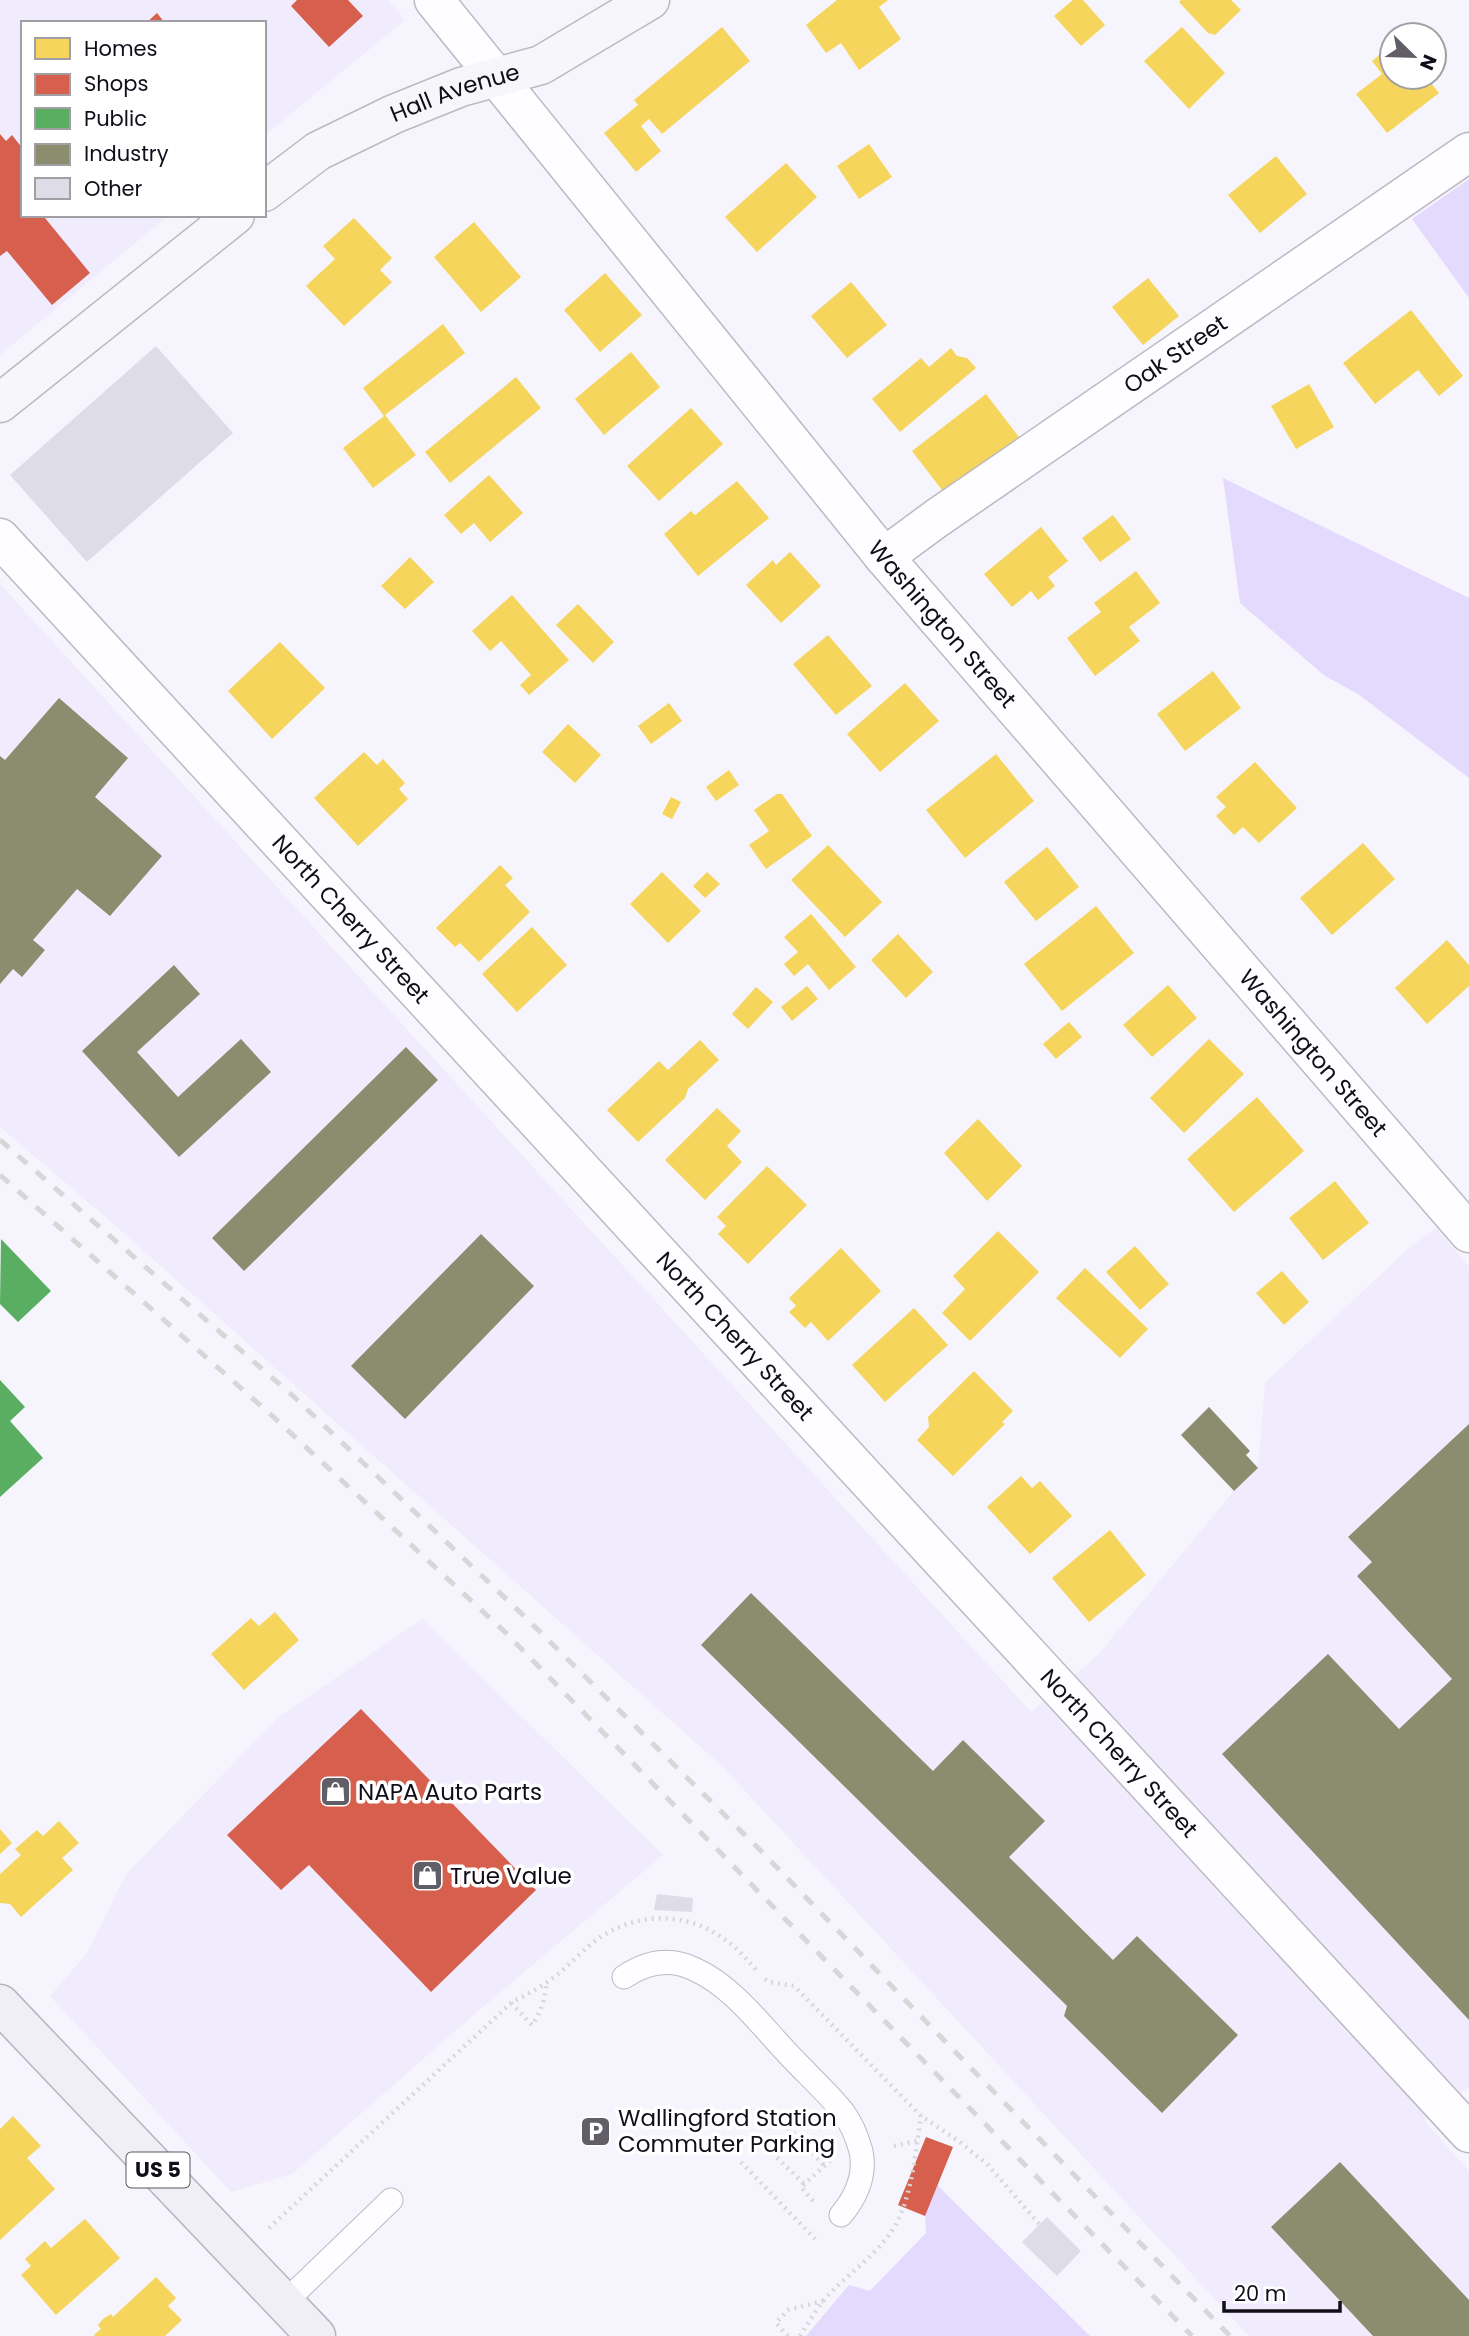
<svg xmlns="http://www.w3.org/2000/svg" width="1469" height="2336" font-family="Poppins,sans-serif">
	<rect width="100%" height="100%" fill="#f6f4fc"/>
	<path fill="#f0ecfe" d="M0 0H388L405 20 264 136V23H23V215H169L0 355Z
		M0 584 1031 1712 1098 1655 1234 1491 1258 1468 1265 1383 1410 1247 1436 1228 1469 1267V2087L1425 2121 1469 2171V2336H1249L723 1767 101 1213 0 1127Z
		M422 1619 663 1855 471 2017 292 2174 231 2192 50 1996 87 1953 126 1874 279 1717Z"/>
	<path fill="#e3dafd" d="M1469 179V298L1412 219Z
		M1223 478 1469 598V778L1358 694 1325 676 1240 603Z
		M937 2185 1090 2336H806L849 2285 870 2291 926 2233 925 2216Z"/>
	<path fill="#f6d55c" d="M837 0H888L879 7 901 39 859 70 841 43 826 53 806 25Z
		M1073 0H1083L1105 25 1081 46 1054 16Z
		M1181 0H1231L1241 10 1215 35 1208 33 1179 2Z
		M722 27 750 61 662 134 649 119 641 126 661 151 636 172 604 133 638 105 634 100Z
		M1182 27 1225 73 1189 109 1144 61Z
		M1392 45V77H1426L1439 93 1387 133 1356 94 1382 74 1372 61Z
		M869 144 892 177 859 199 837 166Z
		M1276 156 1307 194 1260 233 1228 195Z
		M786 163 817 197 757 252 725 217Z
		M354 218 392 258 380 270 392 282 344 326 306 286 335 259 323 246Z
		M474 222 521 277 481 312 434 257Z
		M605 273 642 315 600 352 564 310Z
		M1148 278 1179 316 1143 345 1112 307Z
		M851 282 887 325 847 358 811 316Z
		M1411 310 1463 376 1439 396 1418 370 1375 404 1343 363Z
		M443 324 465 353 385 415 416 455 373 488 343 448 384 416 363 388Z
		M951 348 957 356 967 358 976 368 900 432 872 399 921 358 929 367Z
		M631 352 660 387 604 435 575 399Z
		M516 377 541 408 450 483 425 452Z
		M1309 384 1334 427 1296 449 1271 406Z
		M986 394 1019 437 945 494 912 451Z
		M691 408 723 444 659 501 627 466Z
		M489 475 523 513 490 542 474 523 461 534 444 515Z
		M737 481 769 518 698 576 664 534 691 511 695 515Z
		M1113 515 1131 539 1100 562 1082 538Z
		M1041 527 1068 561 1048 577 1055 586 1038 600 1031 591 1012 607 984 574Z
		M790 552 821 586 781 623 746 585 773 560 776 565Z
		M410 557 434 582 405 609 381 586Z
		M1136 571 1160 603 1129 627 1140 641 1095 676 1067 638 1101 612 1094 603Z
		M512 595 569 660 529 695 520 685 531 675 501 641 490 651 472 631Z
		M578 604 614 642 593 663 556 625Z
		M828 635 872 686 836 715 793 664Z
		M280 642 325 688 272 739 228 691Z
		M1213 671 1241 708 1185 751 1157 714Z
		M905 683 939 721 880 772 847 734Z
		M669 703 682 721 651 744 638 726Z
		M568 724 601 755 575 783 542 752Z
		M364 752 377 765 383 759 405 783 399 789 408 799 358 846 314 798Z
		M996 754 1034 801 965 858 926 810Z
		M1255 762 1297 808 1259 843 1243 827 1234 835 1216 816 1226 807 1216 797Z
		M729 770 739 785 716 801 706 787Z
		M777 794H782L812 836 766 869 749 845 769 831 754 810Z
		M671 797 681 802 672 819 662 814Z
		M1363 843 1395 879 1332 935 1300 898Z
		M828 845 882 902 845 937 791 880Z
		M1047 847 1079 887 1036 921 1004 882Z
		M500 865 513 878 505 885 530 912 479 962 460 943 455 947 436 928Z
		M662 872 701 911 668 943 630 904Z
		M707 872 720 884 705 898 693 886Z
		M1096 906 1134 953 1062 1011 1024 964Z
		M811 914 856 967 829 990 808 964 794 976 784 964 798 952 784 937Z
		M532 927 567 965 517 1012 482 974Z
		M898 934 933 972 906 998 871 960Z
		M1447 940 1469 965V986L1427 1024 1395 988Z
		M1168 985 1197 1018 1152 1057 1123 1025Z
		M807 986 818 999 792 1021 781 1007Z
		M756 987 773 1002 748 1029 732 1014Z
		M1069 1022 1082 1037 1056 1059 1043 1044Z
		M1209 1039 1244 1074 1184 1133 1150 1098Z
		M700 1040 719 1060 688 1089 685 1098 638 1142 607 1110 659 1061 668 1070Z
		M1257 1097 1304 1151 1234 1212 1187 1159Z
		M717 1108 741 1131 727 1146 742 1162 705 1200 665 1160Z
		M978 1119 1022 1166 987 1201 944 1153Z
		M767 1166 807 1205 748 1264 718 1234 726 1226 717 1217Z
		M1335 1181 1369 1223 1323 1260 1289 1218Z
		M998 1231 1039 1272 970 1341 942 1313 965 1289 953 1276Z
		M1135 1246 1169 1284 1140 1310 1106 1272Z
		M841 1248 881 1291 828 1341 811 1322 805 1328 789 1312 796 1306 789 1298Z
		M1085 1268 1148 1329 1120 1358 1056 1298Z
		M1282 1271 1309 1302 1284 1325 1256 1293Z
		M914 1308 948 1345 885 1402 852 1365Z
		M974 1371 1013 1411 1002 1422 1005 1424 953 1476 917 1440 929 1427 928 1417Z
		M1021 1476 1032 1488 1040 1481 1072 1516 1030 1554 987 1507Z
		M1110 1530 1146 1575 1089 1622 1052 1578Z
		M275 1612 299 1640 244 1690 211 1654 251 1618 259 1626Z
		M59 1821 79 1843 62 1858 73 1870 21 1917 10 1904 0 1903V1874L21 1855 15 1849 37 1830 43 1836Z
		M0 1829 12 1843 0 1854Z
		M13 2116 41 2146 27 2158 55 2189 0 2240V2129Z
		M85 2219 120 2258 56 2315 21 2275 31 2266 25 2259 45 2241 51 2248Z
		M156 2277 176 2298 168 2306 182 2320 165 2336H95L94 2335 101 2329 98 2325 103 2319 111 2314 113 2317Z"/>
	<path fill="#d6604d" d="M297 0H348L363 16 329 47 291 6Z
		M157 13 165 23H146Z
		M0 134 6 141 12 135 23 149V215H49L45 218 90 273 52 305 7 251 0 256Z
		M361 1709 536 1890 431 1992 309 1865 281 1890 227 1835Z
		M926 2137 953 2147 925 2216 898 2205Z"/>
	<path fill="#5aae61" d="M1 1239 51 1291 18 1322 0 1304Z
		M0 1380 25 1407 10 1421 43 1458 0 1497Z"/>
	<path fill="#8c8c6e" d="M59 698 128 758 95 797 162 856 110 916 77 889 33 940 45 950 22 977 13 969 0 984V756L5 760Z
		M174 965 200 994 137 1052 178 1097 241 1039 271 1072 179 1157 82 1051Z
		M406 1047 438 1080 244 1271 212 1238Z
		M481 1234 534 1286 405 1419 351 1366Z
		M1209 1407 1250 1451 1246 1455 1258 1468 1234 1491 1181 1435Z
		M1469 1424V2020L1222 1754 1328 1654 1399 1729 1452 1679 1357 1576 1372 1562 1348 1537Z
		M751 1593 933 1771 963 1740 1045 1821 1009 1857 1113 1960 1137 1936 1238 2035 1162 2113 1064 2016 1067 2006 701 1645Z
		M1340 2162 1469 2300V2336H1373L1271 2227Z"/>
	<path fill="#dedce6" d="M156 346 233 433 87 562 10 475Z
		M657 1894 693 1898 692 1912 654 1910Z
		M1047 2217 1081 2251 1057 2276 1022 2242Z"/>
	<g fill="none" stroke-linecap="round" stroke-linejoin="round">
		<defs>
			<path id="service" d="M624 1977C646 1962 669 1957 694 1969 733 1986 763 2028 792 2058 809 2076 828 2093 843 2112 852 2124 857 2137 861 2151 866 2175 856 2197 841 2215
				M284 2303 391 2200"/>
			<g id="minor">
				<path id="s1" d="M434 0 884 557 1469 1233"/>
				<path id="s2" d="M0 538 1469 2133"/>
				<path id="s3" d="M884 557 937 518 1469 152"/>
			</g>
			<g id="secondary">
				<path id="s4" d="M264 192 318 151 394 114 461 87 541 65 650 0"/>
				<path d="M0 403 235 215"/>
			</g>
			<path id="primary" d="M0 2004 316 2336"/>
		</defs>
		<use href="#service" stroke="#bcb9c3" stroke-width="25"/>
		<use href="#minor" stroke="#bcb9c3" stroke-width="41"/>
		<use href="#secondary" stroke="#bcb9c3" stroke-width="41"/>
		<use href="#primary" stroke="#b7b3c2" stroke-width="41"/>
		<path stroke="#d7d7d9" stroke-width="4.5" stroke-dasharray="2 5" stroke-linecap="butt" d="M765 1979 769 1982 794 1986 921 2116 960 2142 988 2165 1039 2224
			M511 2003 532 2025C540 2014 546 1998 546 1984
			M783 2123 825 2166
			M762 2143 804 2184
			M894 2146 917 2141
			M741 2162 815 2239
			M813 2201 801 2187 830 2161
			M269 2228 511 2003C525 1995 540 1988 553 1978 570 1965 584 1948 602 1936 640 1912 688 1912 724 1939 738 1948 748 1961 759 1973
			M788 2336 776 2323 788 2310 823 2301
			M800 2336C808 2324 815 2311 824 2300 848 2272 885 2251 900 2216 913 2186 916 2148 921 2116"/>
		<use href="#service" stroke="#fefdff" stroke-width="23"/>
		<use href="#minor" stroke="#fefdff" stroke-width="38"/>
		<use href="#secondary" stroke="#f7f6fa" stroke-width="38"/>
		<use href="#primary" stroke="#f1eff6" stroke-width="38"/>
		<path stroke="#d7d6d8" stroke-width="5" stroke-dasharray="12 12" stroke-linecap="butt" d="M0 1140 292 1395 523 1615 763 1853 1230 2336
			M0 1175 268 1412 506 1633 1192 2336"/>
	</g>
	<defs>
		<symbol id="shop-square" viewBox="-11 -11 22 22"><rect x="-9" y="-9" width="18" height="18" rx="4" fill="#615e68" stroke="#fff"/><path d="M-5-2.5h2.3a2.7 3.5 0 0 1 5.4 0H5L5.5 6h-11ZM-1.5-2.5h3a1.5 2.3 0 0 0-3 0Z" fill="#fff"/></symbol>
		<symbol id="parking-square" viewBox="-11 -11 22 22"><rect x="-9" y="-9" width="18" height="18" rx="4" fill="#615e68" stroke="#fff"/><path d="M-3.5-5.5H1a3.5 3.5 0 0 1 0 7H-1V5.5H-3.5ZM-1-3.4V-.6H.8a1.4 1.4 0 0 0 0-2.8Z" fill="#fff"/></symbol>
	</defs>
	<g fill-rule="evenodd">
		<use href="#shop-square" x="318" y="1774" width="35" height="35"/>
		<use href="#shop-square" x="410" y="1858" width="35" height="35"/>
		<use href="#parking-square" x="578" y="2114" width="35" height="35"/>
	</g>
	<g text-anchor="middle" stroke-width="7" stroke-linejoin="round" paint-order="stroke">
		<rect fill="#fff" stroke="#58565e" stroke-width="2" x="126.5" y="2152.5" width="63" height="35" rx="5"/>
		<g font-size="21" font-weight="bold" fill="#110e19">
			<text x="158" y="2177">US 5</text>
		</g>
		<g font-size="23" fill="#110e19" stroke="#fff">
			<text dy="8" stroke="none"><textPath href="#s4" startOffset="217">Hall Avenue</textPath></text>
			<text dy="8" stroke="none"><textPath href="#s3" startOffset="355">Oak Street</textPath></text>
			<text dy="8" stroke="none"><textPath href="#s1" startOffset="805">Washington Street</textPath></text>
			<text dy="8" stroke="none"><textPath href="#s2" startOffset="518">North Cherry Street</textPath></text>
			<text dy="8" stroke="none"><textPath href="#s1" startOffset="1372">Washington Street</textPath></text>
			<text dy="8" stroke="none"><textPath href="#s2" startOffset="1085">North Cherry Street</textPath></text>
			<text dy="8" stroke="none"><textPath href="#s2" startOffset="1652">North Cherry Street</textPath></text>
		</g>
		<g font-size="23" fill="#110e19" stroke="#fff" text-anchor="start">
			<text x="358" y="1800">NAPA Auto Parts</text>
			<text x="450" y="1884">True Value</text>
			<text x="618" y="2126">Wallingford Station<tspan x="618" dy="26">Commuter Parking</tspan></text>
		</g>
	</g>
	<rect x="21" y="21" width="245" height="196" fill="#ffffff" stroke="#a09fa3" stroke-width="2"/>
	<rect x="35" y="38" width="35" height="21" fill="#f6d55c" stroke="#a09fa3" stroke-width="2"/>
	<text x="84" y="56" font-size="21" fill="#110e19">Homes</text>
	<rect x="35" y="74" width="35" height="21" fill="#d6604d" stroke="#a09fa3" stroke-width="2"/>
	<text x="84" y="91" font-size="21" fill="#110e19">Shops</text>
	<rect x="35" y="108" width="35" height="21" fill="#5aae61" stroke="#a09fa3" stroke-width="2"/>
	<text x="84" y="126" font-size="21" fill="#110e19">Public</text>
	<rect x="35" y="144" width="35" height="21" fill="#8c8c6e" stroke="#a09fa3" stroke-width="2"/>
	<text x="84" y="161" font-size="21" fill="#110e19">Industry</text>
	<rect x="35" y="178" width="35" height="21" fill="#dedce6" stroke="#a09fa3" stroke-width="2"/>
	<text x="84" y="196" font-size="21" fill="#110e19">Other</text>
	<g transform="translate(1413 56) rotate(113)"><circle r="33" fill="#ffffff" stroke="#a09fa3" stroke-width="2"/>
	<path d="M0-5L12 26L0 18L-12 26Z" fill="#615e68"/>
	<text y="-10" font-size="19" font-weight="bold" text-anchor="middle" fill="#110e19">N</text>
	</g>
	<path d="M1224 2301v10h116v-10" fill="none" stroke="#110e19" stroke-width="3.5"/>
	<text x="1234" y="2301" font-size="21" fill="#110e19" stroke="#ffffff" stroke-width="5" paint-order="stroke">20 m</text>
</svg>
